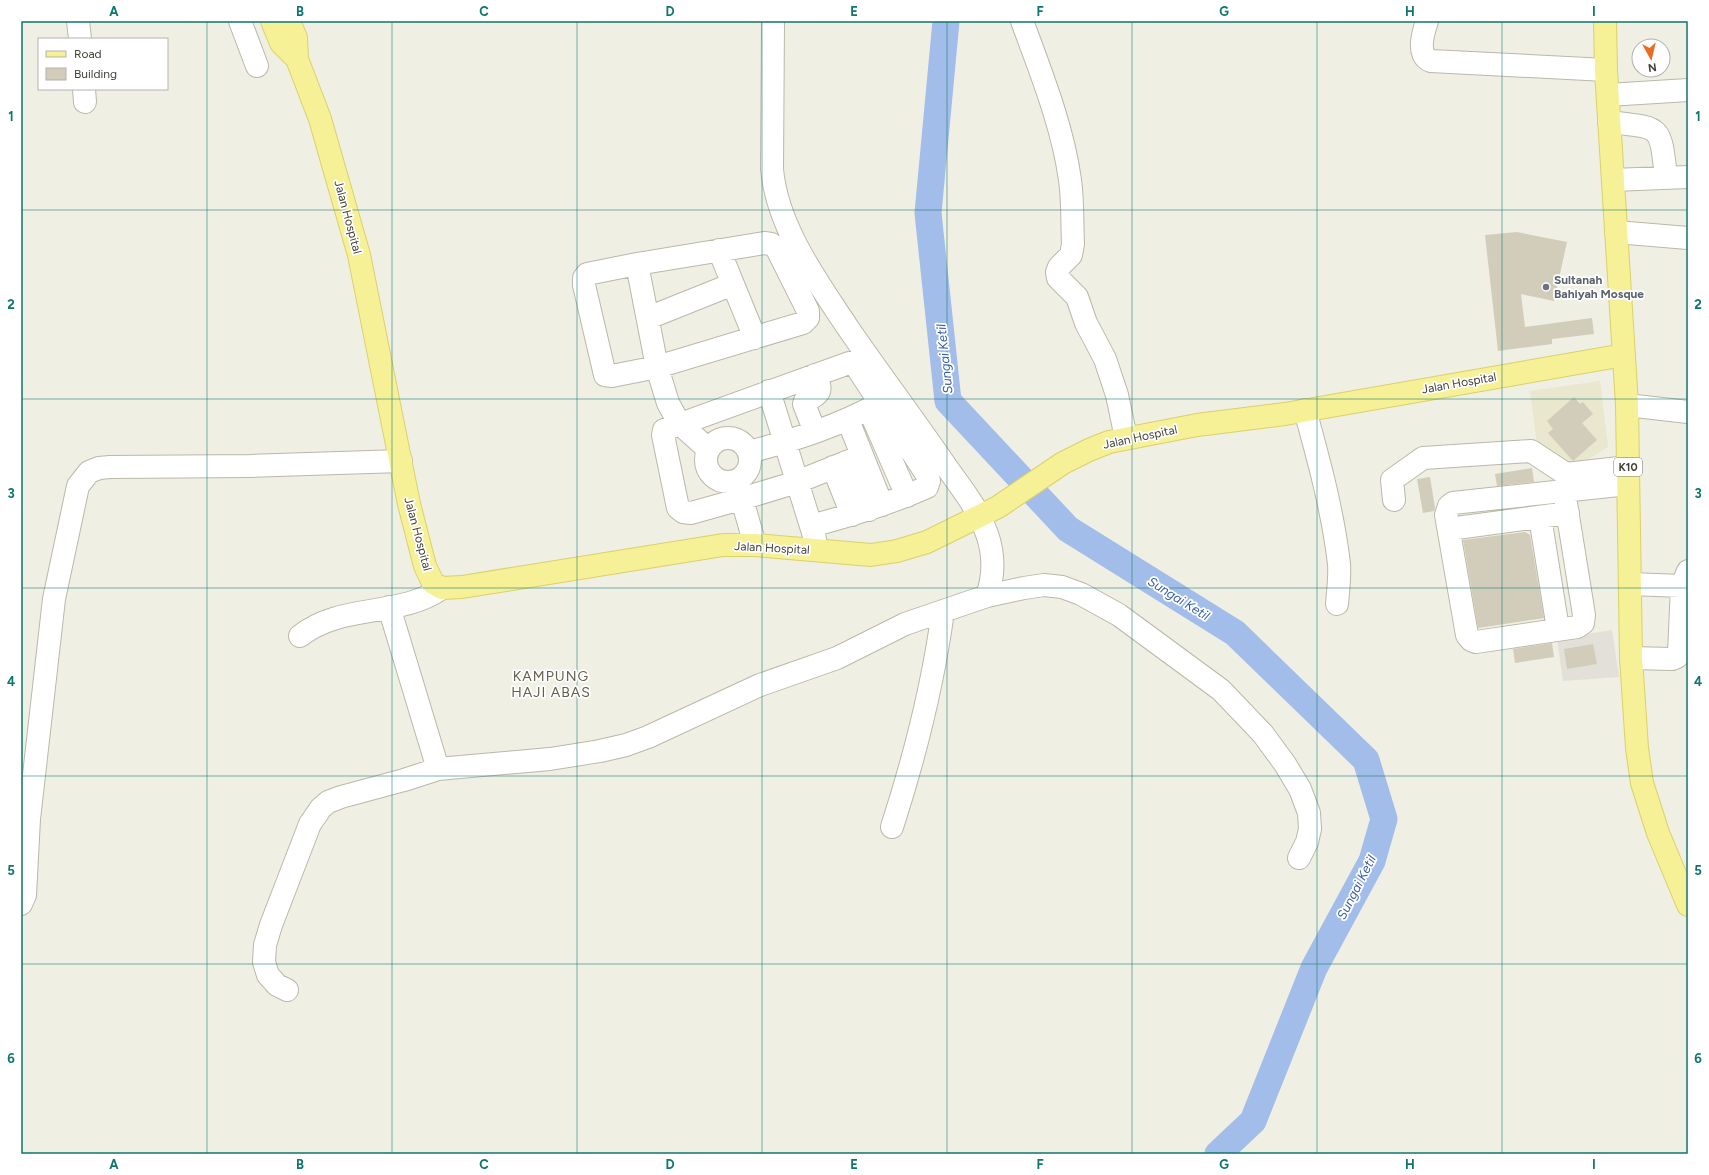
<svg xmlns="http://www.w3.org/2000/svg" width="1709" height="1175" font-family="Figtree,sans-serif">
	<rect width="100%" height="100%" fill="#f0efe4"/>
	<path fill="#e2e0d9" d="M1612 630 1619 677 1563 681 1557 639Z"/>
	<path fill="#e9e7ce" d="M1600 381 1608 447 1573 469 1537 445 1530 391Z"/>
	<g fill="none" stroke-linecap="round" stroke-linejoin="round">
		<path stroke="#a3bdea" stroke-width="27" d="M946 21 928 213 948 401 1068 529 1235 633 1366 760 1384 819 1372 861 1314 968 1253 1121 1218 1154"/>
	</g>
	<path fill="#d1cdba" d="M1517 232 1567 242 1554 301 1521 294 1525 327 1592 318 1594 334 1552 339V344L1498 351 1485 235Z
		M1574 397 1580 404 1583 402 1593 414 1582 423 1597 440 1573 461 1548 433 1553 429 1547 421Z
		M1532 468 1534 482 1497 486 1495 474Z
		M1430 477 1435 508 1434 511 1423 513 1417 479Z
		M1525 532 1530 535 1544 618 1478 628 1463 540Z
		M1552 643 1554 657 1515 663 1513 649Z
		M1593 644 1597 664 1567 669 1564 649Z"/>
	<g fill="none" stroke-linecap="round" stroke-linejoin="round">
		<defs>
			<path id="minor" d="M78 21 80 39
				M240 21 257 66
				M773 21 772 169C777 227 817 281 848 328 879 373 912 417 943 462 958 484 978 507 987 534 994 554 994 576 987 596
				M1022 21C1040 70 1063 127 1070 180 1073 201 1072 223 1073 244L1071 255 1059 267 1057 272 1058 278 1077 297 1086 323 1105 359 1117 395 1126 438
				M1427 21C1423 33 1416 56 1431 61L1606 70
				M84 89 85 102
				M1608 95 1688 90
				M1609 122C1662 128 1660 124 1666 177
				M1613 180 1688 177
				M1616 232 1688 238
				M764 243 771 244 776 247 808 311V318L803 323 657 367 612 376 605 375 584 285V278L587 274 637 264Z
				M719 250 755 338
				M637 264 657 367 668 403 679 423 708 449
				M648 318 733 284
				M769 391 815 539
				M1627 405 1688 412
				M869 409 907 496
				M1305 410C1319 461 1333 512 1339 564 1340 577 1338 591 1337 604
				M848 420 882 505
				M815 432 804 404 805 401C821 393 823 392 815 375
				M706 460a22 22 0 1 1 44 0a22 22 0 1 1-44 0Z
				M749 452C794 440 839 426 880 403
				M846 462 869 510
				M833 467 852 515
				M738 485 755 545
				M1564 491 1584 615 1583 623 1577 627 1476 642 1471 640 1467 635 1446 515 1449 506 1453 503 1628 484
				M1394 500 1392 480 1423 458 1531 451 1566 474 1628 467
				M1540 517 1558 629
				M811 526C851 515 889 504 927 487L929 481 927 475 854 363H849L664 430 663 435 678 508 683 512 691 513 741 499 797 482 862 456
				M1449 529 1568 513
				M1630 584 1682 586 1688 571
				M389 607 438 769
				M300 636C341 603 400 618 442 588
				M1631 658 1672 659 1677 657 1679 653 1682 586
				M892 827C915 756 933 685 943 611
				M21 904 25 895 29 819 54 599 78 486 89 472 99 468 110 467 250 466 401 461
				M287 990 277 985 268 975 264 962 265 945 271 925 310 824 321 808 328 802 341 797 404 780 438 769 550 759 600 751 626 745 648 737 760 685 837 658 905 624 987 596 1024 588 1044 585 1062 587 1081 594 1119 615 1221 690 1263 734 1285 764 1300 789 1309 813 1310 829 1307 842 1299 858"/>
			<path id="major" d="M272 21 281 43 297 59
				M289 21 296 38 297 59 320 119 359 255 409 504 425 566 433 583 442 588 462 587 723 545H755L871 555 897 551 927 542 998 507 1063 463 1089 450 1109 442 1197 425 1285 414 1624 355
				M1605 21 1606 70 1627 405 1631 658 1637 748 1642 783 1658 833 1688 905"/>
		</defs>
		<use href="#minor" stroke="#bbb8a7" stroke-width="24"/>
		<use href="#major" stroke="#dad168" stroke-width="24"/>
		<use href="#minor" stroke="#fff" stroke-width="22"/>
		<use href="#major" stroke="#f6f097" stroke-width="22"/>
	</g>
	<path fill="none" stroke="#0f766e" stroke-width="1" stroke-opacity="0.55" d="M207 21V1154M392 21V1154M577 21V1154M762 21V1154M947 21V1154M1132 21V1154M1317 21V1154M1502 21V1154M21 210H1688M21 399H1688M21 588H1688M21 776H1688M21 964H1688"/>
	<circle fill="#6b7280" stroke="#fff" stroke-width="1.5" cx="1546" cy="287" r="4"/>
	<g text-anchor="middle" stroke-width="3.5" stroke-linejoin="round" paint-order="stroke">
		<rect fill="#fff" stroke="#7b7971" stroke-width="1" x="1614" y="458" width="28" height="18" rx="3"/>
		<g font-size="11" font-weight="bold" fill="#423f34">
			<text x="1628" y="471">K10</text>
		</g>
		<g font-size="12" fill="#423f34" stroke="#fff">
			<text transform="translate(348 217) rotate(75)" y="4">Jalan Hospital</text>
			<text transform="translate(1459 383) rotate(-10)" y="4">Jalan Hospital</text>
			<text transform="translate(1140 437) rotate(-12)" y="4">Jalan Hospital</text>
			<text transform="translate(418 534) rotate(75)" y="4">Jalan Hospital</text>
			<text transform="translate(772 548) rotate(3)" y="4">Jalan Hospital</text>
		</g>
		<g font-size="12" font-weight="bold" fill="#5b616d" stroke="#fff" text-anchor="start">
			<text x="1554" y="284">Sultanah<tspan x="1554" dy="14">Bahiyah Mosque</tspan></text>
		</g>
		<g font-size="13" font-style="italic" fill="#365ea5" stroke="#fff">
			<text transform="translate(944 359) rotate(-96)" y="5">Sungai Ketil</text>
			<text transform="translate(1179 598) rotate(32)" y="5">Sungai Ketil</text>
			<text transform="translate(1356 887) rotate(-63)" y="5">Sungai Ketil</text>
		</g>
		<g font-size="14" letter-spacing="1" fill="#645f4c" stroke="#fff">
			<text x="551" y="681">KAMPUNG<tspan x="551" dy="16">HAJI ABAS</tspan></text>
		</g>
	</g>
	<rect width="1709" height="1175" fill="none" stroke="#ffffff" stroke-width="44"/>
	<rect x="38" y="38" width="130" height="52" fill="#ffffff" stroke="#b3b2ae"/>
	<rect x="46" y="51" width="20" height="6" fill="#f6f097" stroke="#b3b2ae"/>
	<text x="74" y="58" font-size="12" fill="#423f34">Road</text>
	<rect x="46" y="68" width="20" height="12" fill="#d1cdba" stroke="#b3b2ae"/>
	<text x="74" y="78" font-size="12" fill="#423f34">Building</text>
	<g transform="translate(1651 58) rotate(172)"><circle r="19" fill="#ffffff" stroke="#b3b2ae"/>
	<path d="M0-3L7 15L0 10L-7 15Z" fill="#ea6b21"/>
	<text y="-6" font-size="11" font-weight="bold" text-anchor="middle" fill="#423f34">N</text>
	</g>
	<rect x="22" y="22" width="1665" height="1131" fill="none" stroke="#0f766e" stroke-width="1.5"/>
	<g font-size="13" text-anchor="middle" font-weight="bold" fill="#0f766e">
		<text x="114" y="16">A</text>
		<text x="300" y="16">B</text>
		<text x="484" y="16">C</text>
		<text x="670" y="16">D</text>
		<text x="854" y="16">E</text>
		<text x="1040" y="16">F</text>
		<text x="1224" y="16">G</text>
		<text x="1410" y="16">H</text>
		<text x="1594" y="16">I</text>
		<text x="11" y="121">1</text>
		<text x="1698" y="121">1</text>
		<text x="11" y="309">2</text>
		<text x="1698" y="309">2</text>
		<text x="11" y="498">3</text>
		<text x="1698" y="498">3</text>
		<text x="11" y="686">4</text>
		<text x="1698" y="686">4</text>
		<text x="11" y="875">5</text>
		<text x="1698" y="875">5</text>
		<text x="11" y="1063">6</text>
		<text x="1698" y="1063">6</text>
		<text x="114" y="1169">A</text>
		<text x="300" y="1169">B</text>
		<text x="484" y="1169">C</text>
		<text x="670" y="1169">D</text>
		<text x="854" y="1169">E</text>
		<text x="1040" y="1169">F</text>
		<text x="1224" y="1169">G</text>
		<text x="1410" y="1169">H</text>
		<text x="1594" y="1169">I</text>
	</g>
</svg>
